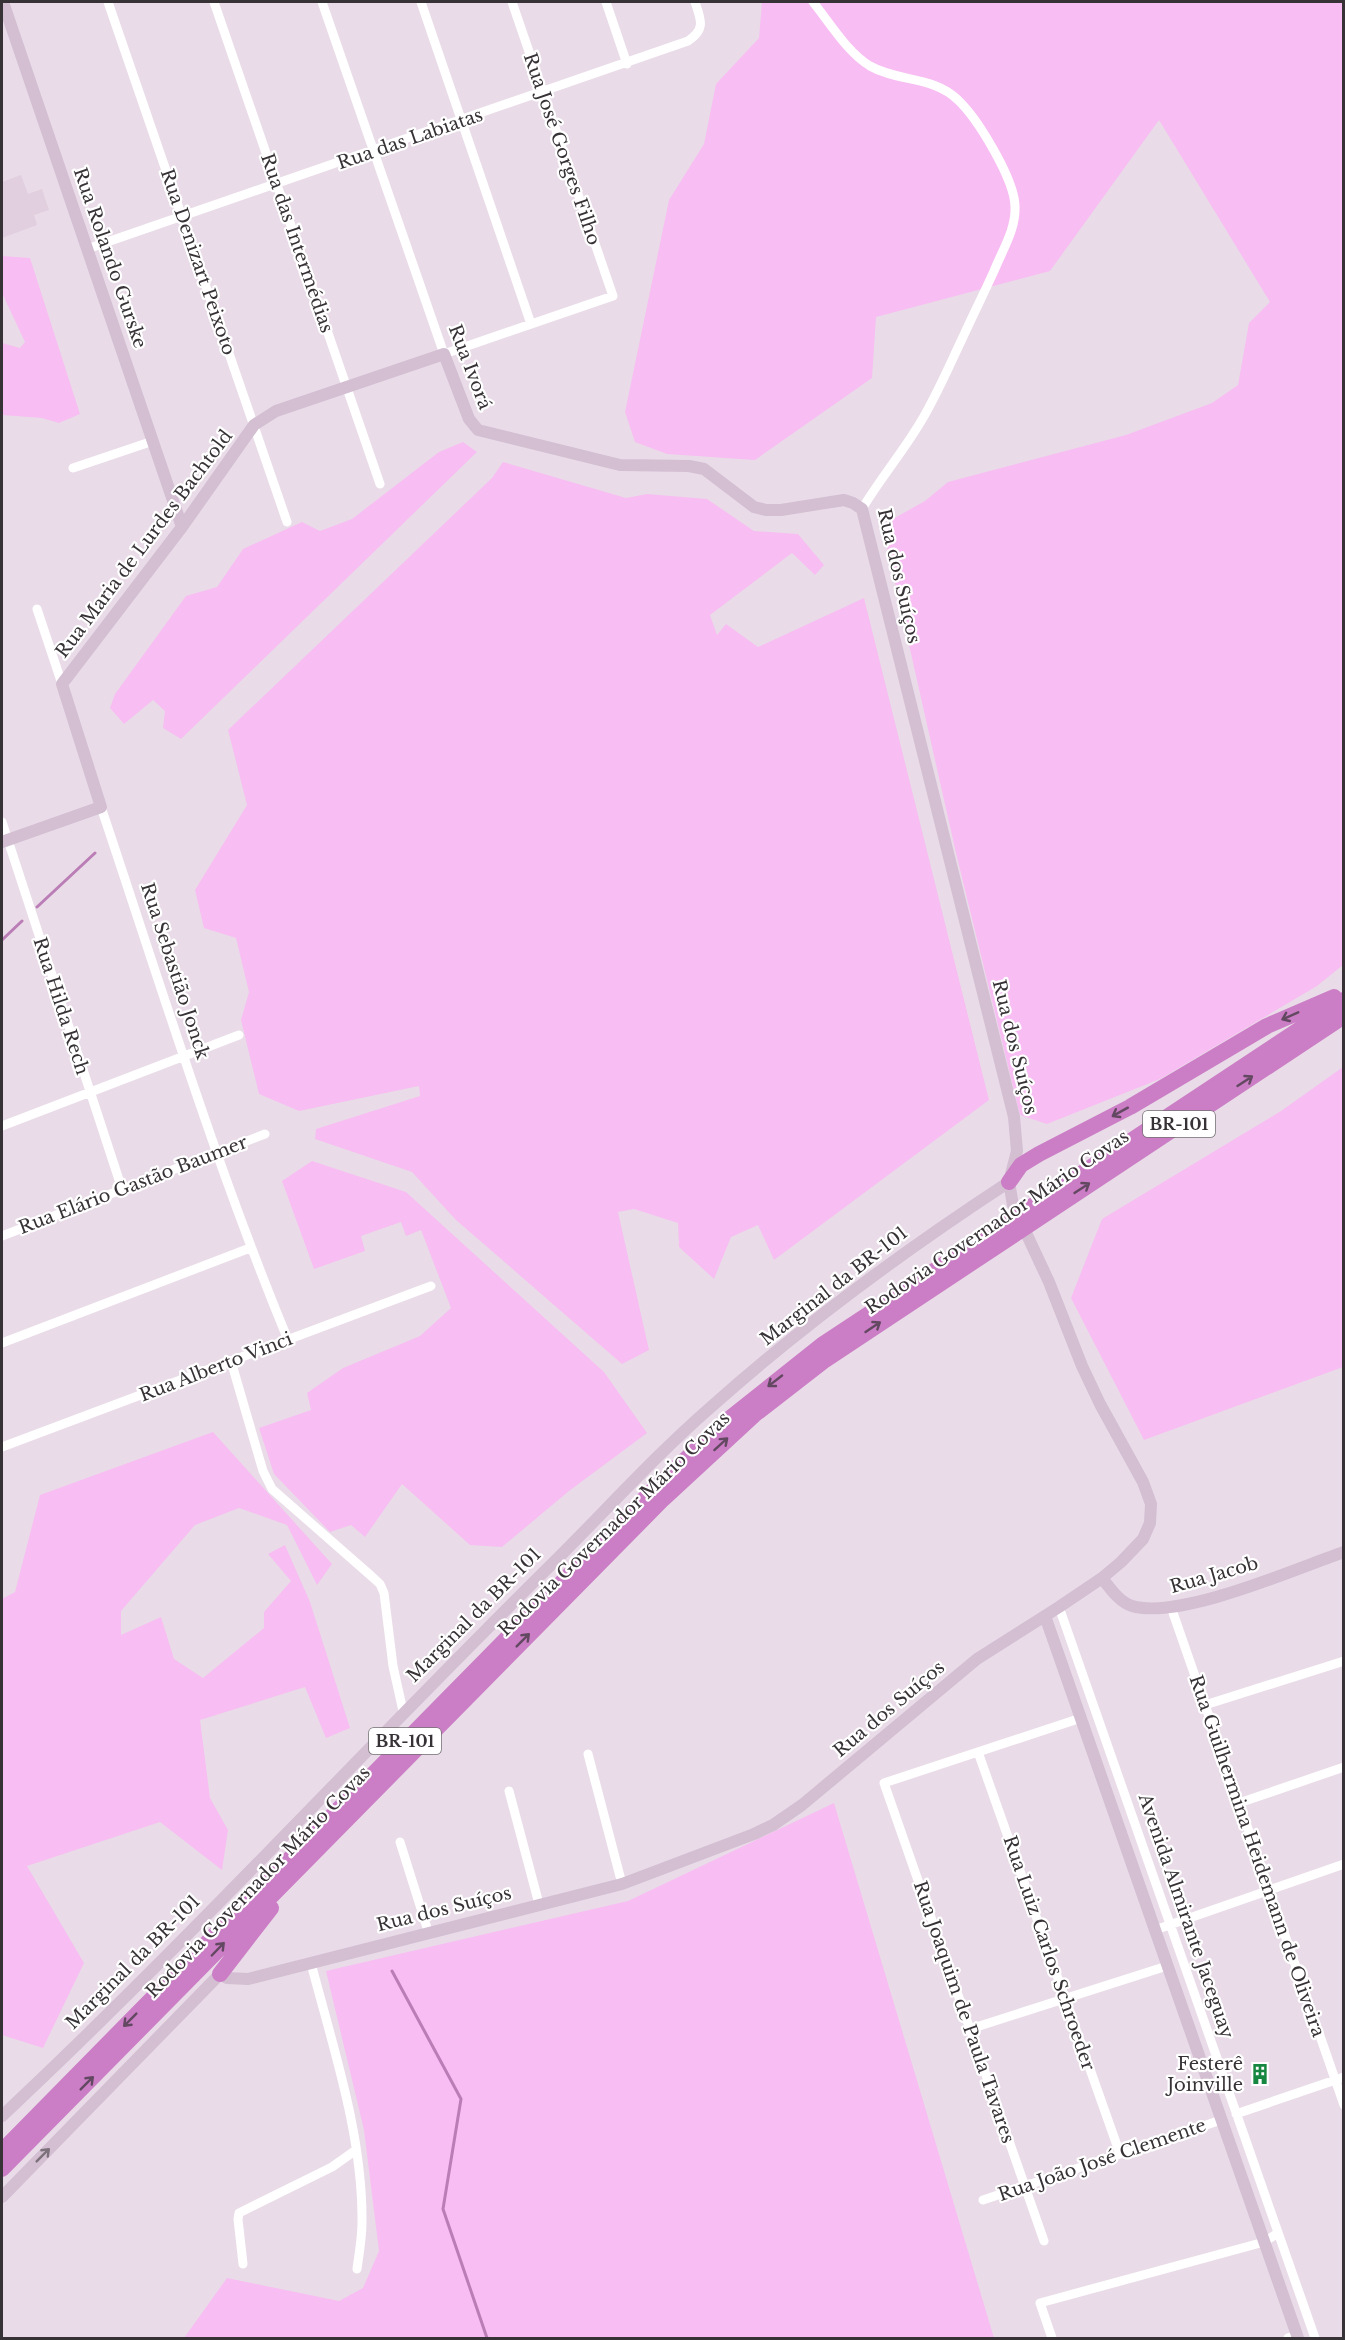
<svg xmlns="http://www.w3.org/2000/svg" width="1345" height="2340" font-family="'Libre Baskerville',serif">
	<rect width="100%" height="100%" fill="#e9dce8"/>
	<path fill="#e1cedf" d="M21 175 28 194 42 189 49 210 34 215 37 225 2 238V182Z"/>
	<path fill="#f8bdf2" d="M762 2H1343V965L1317 986 1160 1079 1047 1124 1020 1115 956 853 882 525 925 501 948 482 1126 435 1212 403 1238 385 1249 323 1270 302 1159 120 1050 271 876 317 872 378 755 460 667 454 635 442 625 412 669 200 704 144 716 84 759 38Z
		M2 256 30 258 80 414 59 423 42 418 2 415V343L20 348 25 342 2 293Z
		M463 442 477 452 181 739 163 728 165 711 153 700 124 724 110 708 115 694 186 596 217 587 243 549 302 522 320 531 352 519 439 452Z
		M503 462 626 498 647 494 707 499 754 531 798 534 824 565 815 575 792 553 710 615 717 635 726 624 758 647 864 598 989 1100 774 1260 758 1225 731 1237 714 1279 679 1247 678 1223 634 1209 618 1212 649 1350 622 1364 456 1220 412 1172 315 1139 316 1129 420 1096 419 1086 299 1111 259 1094 241 1020 249 992 236 938 204 928 195 890 247 805 228 730 492 478Z
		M1343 1067V1367L1144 1440 1071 1298 1102 1219 1281 1111Z
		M312 1161 406 1192 604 1372 647 1433 569 1491 502 1547 470 1545 402 1484 365 1537 351 1525 330 1532 274 1474 259 1428 311 1410 307 1393 343 1368 420 1336 451 1308 421 1230 406 1236 401 1222 361 1236 365 1251 314 1269 282 1181Z
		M213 1432 332 1564 317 1585 287 1525 239 1508 195 1525 121 1611V1635L161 1617 174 1659 203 1678 264 1628V1612L291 1581 268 1554 285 1545 310 1602 350 1728 326 1738 305 1687 200 1720 210 1798 228 1830 222 1870 160 1822 27 1866 84 1963 43 2048 2 2035V1599L15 1592 40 1495Z
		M834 1803 994 2338H184L227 2278 339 2301 363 2288 379 2251 364 2130 326 1971 628 1901Z"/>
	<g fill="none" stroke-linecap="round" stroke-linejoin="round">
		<path stroke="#bb7db6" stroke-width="3" d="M37 907 95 853
			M2 940 22 921
			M392 1971 461 2099 443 2209 487 2338"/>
		<path stroke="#fff" stroke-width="9" d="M108 2 287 522
			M214 2 380 484
			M322 2 444 354 613 296 512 2
			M421 2 531 324
			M606 2 627 64
			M813 2C830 23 847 52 870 66 898 82 934 76 958 100 978 119 1015 180 1015 207 1016 229 1002 251 994 271 984 293 973 315 963 337 949 366 937 395 920 423 902 453 880 479 862 509
			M87 249 688 41C706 29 701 20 695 2
			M73 468 153 441
			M37 609 62 684
			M101 807C161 986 216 1166 288 1340
			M2 822 122 1189
			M2 1126 239 1035
			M2 1236 265 1134
			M2 1343 250 1248
			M231 1361 263 1471 272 1489 369 1574 380 1584 384 1593 393 1666 403 1711
			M2 1447 431 1286
			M1059 1607 1315 2338
			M1171 1607 1344 2105
			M1205 1705 1344 1661
			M978 1752 1120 2154
			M588 1754 622 1884
			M509 1791 539 1904
			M1239 1803 1344 1767
			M400 1842 428 1931
			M1155 1930 1344 1864
			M311 1963C333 2048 363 2135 362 2223 362 2238 359 2254 357 2269
			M970 2029 1167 1966
			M1236 2114 1344 2077
			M983 2200 1221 2120
			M1044 2241 884 1783 1081 1718
			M243 2264 238 2219 239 2213 332 2167 356 2150
			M1052 2338 1040 2303 1264 2242 1278 2233
			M1288 2338 1297 2336"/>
		<path stroke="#d3bed2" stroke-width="12" d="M3 2 182 527
			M2 842 101 807 62 684 182 527 254 425 276 411 444 354 469 419 478 430 620 465 689 466 704 469 754 507 766 510H781L844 500 853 503 862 509 1014 1117 1017 1151 1009 1182 1013 1205 1049 1282 1082 1366 1100 1404 1143 1482 1151 1504 1150 1523 1143 1539 1121 1562 1102 1578 1059 1607 977 1659 802 1805 773 1825 754 1834 622 1884 248 1979 227 1978 220 1974 2 2197
			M1102 1578C1110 1588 1119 1602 1132 1606 1180 1620 1295 1569 1344 1552
			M1045 1616 1298 2338
			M2 2116C193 1937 371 1742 558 1558 609 1507 657 1454 711 1407 804 1324 905 1250 1009 1182"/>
		<path stroke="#cb7dc5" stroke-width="16" d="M1009 1182 1021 1165 1039 1154 1130 1107 1267 1026 1334 997
			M220 1974 271 1908
			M2 2151 656 1487 729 1419 822 1345 1344 1000
			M2 2169 663 1499 754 1415 825 1360 1344 1016"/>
	</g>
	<defs><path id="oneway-shaft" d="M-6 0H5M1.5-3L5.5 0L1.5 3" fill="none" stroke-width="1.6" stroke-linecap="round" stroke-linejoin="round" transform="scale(1.5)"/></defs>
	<g stroke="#634861">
		<use href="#oneway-shaft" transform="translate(1290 1016) rotate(156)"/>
		<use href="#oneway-shaft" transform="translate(1245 1081) rotate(-33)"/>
		<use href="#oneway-shaft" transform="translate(1120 1112) rotate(151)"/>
		<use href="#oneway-shaft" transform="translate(1082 1188) rotate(-33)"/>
		<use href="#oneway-shaft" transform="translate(873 1327) rotate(-34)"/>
		<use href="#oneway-shaft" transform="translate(775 1381) rotate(142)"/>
		<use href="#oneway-shaft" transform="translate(721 1444) rotate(-42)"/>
		<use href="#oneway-shaft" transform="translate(523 1640) rotate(-45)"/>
		<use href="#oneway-shaft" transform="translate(218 1949) rotate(-46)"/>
		<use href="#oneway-shaft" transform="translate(130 2020) rotate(135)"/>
		<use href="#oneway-shaft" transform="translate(87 2083) rotate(-45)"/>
	</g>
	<use stroke="#7d717c" href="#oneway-shaft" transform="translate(43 2155) rotate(-45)"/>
	<defs>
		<symbol id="building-bare" viewBox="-9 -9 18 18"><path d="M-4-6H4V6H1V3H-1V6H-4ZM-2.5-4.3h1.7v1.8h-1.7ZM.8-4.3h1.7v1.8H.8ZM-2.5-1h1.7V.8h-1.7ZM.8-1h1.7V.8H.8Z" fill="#158740" stroke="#fff" stroke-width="2.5" paint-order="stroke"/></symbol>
	</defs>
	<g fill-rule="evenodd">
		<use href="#building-bare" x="1245" y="2059" width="30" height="30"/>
	</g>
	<g text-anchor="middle" stroke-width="4.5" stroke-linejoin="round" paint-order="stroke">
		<g fill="#fff" stroke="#737072" stroke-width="1.5">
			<rect x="1143" y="1111" width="72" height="26" rx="4.5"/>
			<rect x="369" y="1728" width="72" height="26" rx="4.5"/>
		</g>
		<g font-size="16" font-weight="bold" fill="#373236">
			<text x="1179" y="1130">BR-101</text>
			<text x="405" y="1747">BR-101</text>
		</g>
		<g font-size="18" fill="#373236" stroke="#fff">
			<text transform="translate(410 139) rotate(-19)" y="6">Rua das Labiatas</text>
			<text transform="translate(562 149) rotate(71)" y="6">Rua José Gorges Filho</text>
			<text transform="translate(297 243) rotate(71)" y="6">Rua das Intermédias</text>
			<text transform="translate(110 258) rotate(71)" y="6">Rua Rolando Gurske</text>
			<text transform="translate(198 262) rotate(71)" y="6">Rua Denizart Peixoto</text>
			<text transform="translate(470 367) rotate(69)" y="6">Rua Ivorá</text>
			<text transform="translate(144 544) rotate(-53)" y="6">Rua Maria de Lurdes Bachtold</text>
			<text transform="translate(899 576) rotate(77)" y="6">Rua dos Suíços</text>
			<text transform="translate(175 971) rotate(72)" y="6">Rua Sebastião Jonck</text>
			<text transform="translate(61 1006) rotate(72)" y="6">Rua Hilda Rech</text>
			<text transform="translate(1015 1047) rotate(76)" y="6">Rua dos Suíços</text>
			<text transform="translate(133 1185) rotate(-21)" y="6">Rua Elário Gastão Baumer</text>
			<text transform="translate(997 1222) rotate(-34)" y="6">Rodovia Governador Mário Covas</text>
			<text transform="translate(834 1286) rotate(-38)" y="6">Marginal da BR-101</text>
			<text transform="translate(216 1367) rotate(-21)" y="6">Rua Alberto Vinci</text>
			<text transform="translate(614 1524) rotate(-44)" y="6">Rodovia Governador Mário Covas</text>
			<text transform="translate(1214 1575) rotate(-16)" y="6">Rua Jacob</text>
			<text transform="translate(474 1615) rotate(-45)" y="6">Marginal da BR-101</text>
			<text transform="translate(889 1709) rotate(-40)" y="6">Rua dos Suíços</text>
			<text transform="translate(1257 1856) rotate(71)" y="6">Rua Guilhermina Heidemann de Oliveira</text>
			<text transform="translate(258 1882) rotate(-46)" y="6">Rodovia Governador Mário Covas</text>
			<text transform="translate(444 1909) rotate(-14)" y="6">Rua dos Suíços</text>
			<text transform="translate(1186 1916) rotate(71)" y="6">Avenida Almirante Jaceguay</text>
			<text transform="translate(1049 1953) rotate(71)" y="6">Rua Luiz Carlos Schroeder</text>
			<text transform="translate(133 1962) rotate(-45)" y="6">Marginal da BR-101</text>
			<text transform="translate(964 2012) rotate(71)" y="6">Rua Joaquim de Paula Tavares</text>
			<text transform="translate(1102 2160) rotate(-19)" y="6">Rua João José Clemente</text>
		</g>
		<g font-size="18" fill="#373236" stroke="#fff" text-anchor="end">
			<text x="1243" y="2070">Festerê<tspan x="1243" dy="21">Joinville</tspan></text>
		</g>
	</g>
	<rect width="1345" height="2340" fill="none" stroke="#373236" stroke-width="6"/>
</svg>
